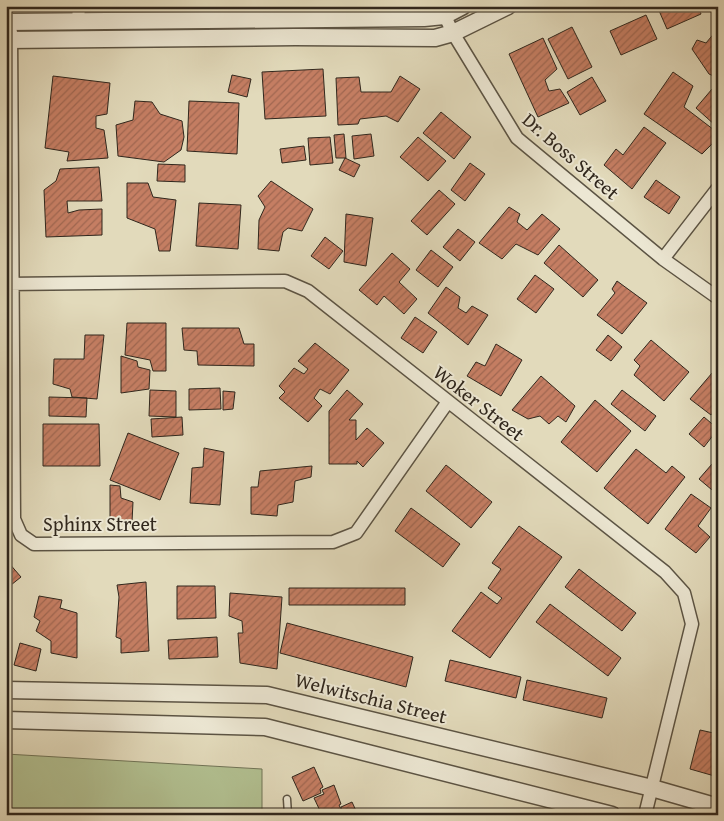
<svg xmlns="http://www.w3.org/2000/svg" width="724" height="821" font-family="'Gentium Book Plus',serif">
	<defs>
		<pattern id="building-hatch" width="6" height="6" patternUnits="userSpaceOnUse" patternTransform="scale(1.25)"><rect width="6" height="6" fill="#c57e63"/><path d="M-1 1l2-2M0 6l6-6M5 7l2-2" fill="none" stroke="#a06751"/></pattern>
	</defs>
	<rect width="100%" height="100%" fill="#e2dabb"/>
	<filter id="stains"><feTurbulence type="fractalNoise" baseFrequency=".004" numOctaves="4"/><feColorMatrix values="0 0 0 0 .2 0 0 0 0 .09 0 0 0 0 .02 0 0 0 .5 -.17"/></filter>
	<radialGradient id="worn" r=".72"><stop offset=".6" stop-color="#630" stop-opacity="0"/><stop offset="1" stop-color="#630" stop-opacity=".3"/></radialGradient>
	<path fill="#b2c091" stroke="#717457" d="M6 754 262 769V815H6Z"/>
	<path fill="url(#building-hatch)" stroke="#30271d" d="M657 6H698L701 14 667 29Z
		M646 15 657 39 621 55 610 31Z
		M572 27 592 67 568 79 548 39Z
		M716 31 718 32V78L709 74 692 49 697 40 706 43Z
		M543 38 557 69 545 80 549 91 560 89 569 103 538 117 509 54Z
		M323 69 326 116 265 119 262 72Z
		M673 72 693 86 684 107 718 133V138L702 154 644 114Z
		M232 75 251 79 247 97 228 92Z
		M53 76 110 83 107 114 96 116V128L104 130 108 158 67 161 69 152 45 148Z
		M400 76 420 89 398 122 386 116 360 119 358 124 338 125 336 78 359 77 361 92H391Z
		M592 77 606 101 580 115 567 92Z
		M712 89 718 94 716 126 696 108Z
		M135 101 152 102 160 114 182 121 184 137 181 150 164 162 118 156 116 125 133 120Z
		M189 101 239 103 237 154 187 151Z
		M441 112 471 137 454 159 423 133Z
		M644 127 666 143 632 189 604 165 616 149 623 155Z
		M344 134 346 158H336L334 135Z
		M371 134 374 156 354 159 352 136Z
		M330 137 333 163 310 165 308 138Z
		M418 137 446 161 428 181 400 157Z
		M304 146 306 160 282 163 280 149Z
		M345 158 360 165 354 177 339 170Z
		M470 163 485 174 465 201 451 190Z
		M158 164 185 165V182L157 181Z
		M99 167 102 201H67L68 213 79 210 102 209V235L46 237 44 190 56 181 60 169Z
		M656 180 680 197 669 214 644 197Z
		M271 181 313 209 302 231 288 228 283 232 279 251 258 249 259 220 265 207 258 196Z
		M127 183H148L153 197 176 200 170 251H159L155 229 127 218Z
		M439 190 455 204 427 235 411 221Z
		M199 203 241 205 238 249 196 246Z
		M509 207 520 214 517 222 527 230 542 214 560 229 538 255 516 244 502 259 479 243Z
		M346 214 373 218 366 266 344 262Z
		M458 229 475 242 460 261 443 247Z
		M325 237 343 251 329 269 311 256Z
		M559 245 598 280 583 297 544 263Z
		M431 250 453 267 438 287 416 270Z
		M392 253 410 269 399 282 417 299 404 314 384 296 377 305 359 290Z
		M535 275 554 289 536 313 517 299Z
		M617 281 647 303 622 334 597 315 615 293 612 289Z
		M446 287 460 297 458 308 466 313 472 306 488 315 468 345 428 313Z
		M415 317 437 332 423 353 401 338Z
		M127 323H166V371H153L150 360 125 355Z
		M182 328H239L244 344H254V366L198 365 197 351 184 350Z
		M85 335H104L97 399 72 397 70 389 53 384 54 359H84Z
		M608 335 622 347 611 361 596 350Z
		M651 340 689 372 664 401 634 375 640 366 634 360Z
		M315 343 349 370 330 394 320 389 314 398 322 406 308 422 279 398 285 392 279 386 294 368 304 374 308 369 298 361Z
		M496 344 522 360 501 396 467 376 476 362 485 366Z
		M121 356 137 361 138 367 150 370 149 389 121 393Z
		M718 366V407L711 415 690 399Z
		M541 376 575 406 566 422 558 416 549 424 540 416 528 419 512 410Z
		M220 388 221 409 189 410V389Z
		M150 390 176 391V417L149 416Z
		M347 390 363 404 349 420H356V440L367 428 384 443 363 467 357 461V464H329V411Z
		M622 390 656 416 645 431 611 404Z
		M223 391 235 392 233 409 223 410Z
		M49 397 87 398 86 417 49 416Z
		M595 400 631 431 597 472 561 442Z
		M182 417 183 435 152 437 151 419Z
		M704 417 718 429 704 447 689 434Z
		M43 424H99L100 466H43Z
		M128 433 179 453 160 500 110 480Z
		M204 448 224 452 220 505 190 503 192 468 203 467Z
		M636 449 666 473 672 466 685 477 648 524 604 488Z
		M712 464 718 469V495L699 479Z
		M446 465 492 502 471 528 426 491Z
		M312 466 311 477 295 481 293 502 278 505 277 516 251 514V487H258L260 471Z
		M110 485 120 486 121 498 133 502 132 522 110 521Z
		M691 494 711 508 698 526 710 537 696 553 665 529Z
		M411 508 460 544 443 567 395 531Z
		M519 526 562 557 490 658 452 631 481 592 497 604 502 598 488 588 501 569 492 563Z
		M8 562 21 577 6 589V563Z
		M579 569 636 613 622 631 565 587Z
		M146 582 149 651 121 653V639L116 637 119 597 117 585Z
		M177 586H215L216 618 177 619Z
		M289 588H405V605H289Z
		M230 593 282 597 277 669 240 663 238 633H243L242 621 229 616Z
		M39 596 62 600 60 608 77 613V658L51 653V641L36 631 40 621 34 617Z
		M550 604 621 658 608 676 536 622Z
		M287 623 413 657 406 687 280 653Z
		M217 637 218 657 169 659 168 640Z
		M20 643 41 649 36 671 14 665Z
		M450 660 521 677 516 698 445 681Z
		M527 680 607 698 602 718 523 700Z
		M700 730 718 734V777L690 769Z
		M314 767 323 787 320 789 321 793 303 801 292 777Z
		M334 785 341 804 339 805 341 809 328 815H322L314 798 324 794 322 790Z
		M352 802 358 815H333L342 811 341 807Z"/>
	<g fill="none" stroke-linecap="round" stroke-linejoin="round">
		<defs>
			<path id="service" d="M287 799 288 815"/>
			<path id="minor" d="M292 6 293 18
				M440 6 453 33 517 138 663 259 718 298
				M78 21 79 6
				M11 32 14 519 21 535 34 544 333 542 356 533 447 403
				M663 259 718 188
				M6 284 285 281 308 291 665 572 684 593 692 624 645 815"/>
			<path id="tertiary" d="M6 22 424 18 444 16 463 6
				M6 40 295 37 435 38 453 33 508 6
				M6 690 267 695 652 788 718 807
				M6 720 265 727 612 815"/>
		</defs>
		<use href="#service" stroke="#5c5444" stroke-width="9"/>
		<use href="#minor" stroke="#5c5444" stroke-width="15"/>
		<use href="#tertiary" stroke="#5c5444" stroke-width="19"/>
		<use href="#service" stroke="#ece7d3" stroke-width="6"/>
		<use href="#minor" stroke="#ece7d3" stroke-width="12"/>
		<use href="#tertiary" stroke="#ece7d3" stroke-width="16"/>
	</g>
	<g text-anchor="middle" stroke-width="4" stroke-linejoin="round" paint-order="stroke">
		<g font-size="20" fill="#30271d" stroke="#ece7d3">
			<text transform="translate(571 156) rotate(41)" y="7">Dr. Boss Street</text>
			<text transform="translate(479 403) rotate(38)" y="7">Woker Street</text>
			<text x="100" y="531">Sphinx Street</text>
			<text transform="translate(371 698) rotate(14)" y="7">Welwitschia Street</text>
		</g>
	</g>
	<rect width="724" height="821" fill="none" stroke="#e2dabb" stroke-width="25"/>
	<rect x="8" y="8" width="709" height="806" fill="none" stroke="#30271d" stroke-width="2.5"/>
	<rect x="12" y="12" width="699" height="796" fill="none" stroke="#30271d"/>
	<rect width="100%" height="100%" filter="url(#stains)"/>
	<rect width="100%" height="100%" fill="url(#worn)"/>
</svg>
